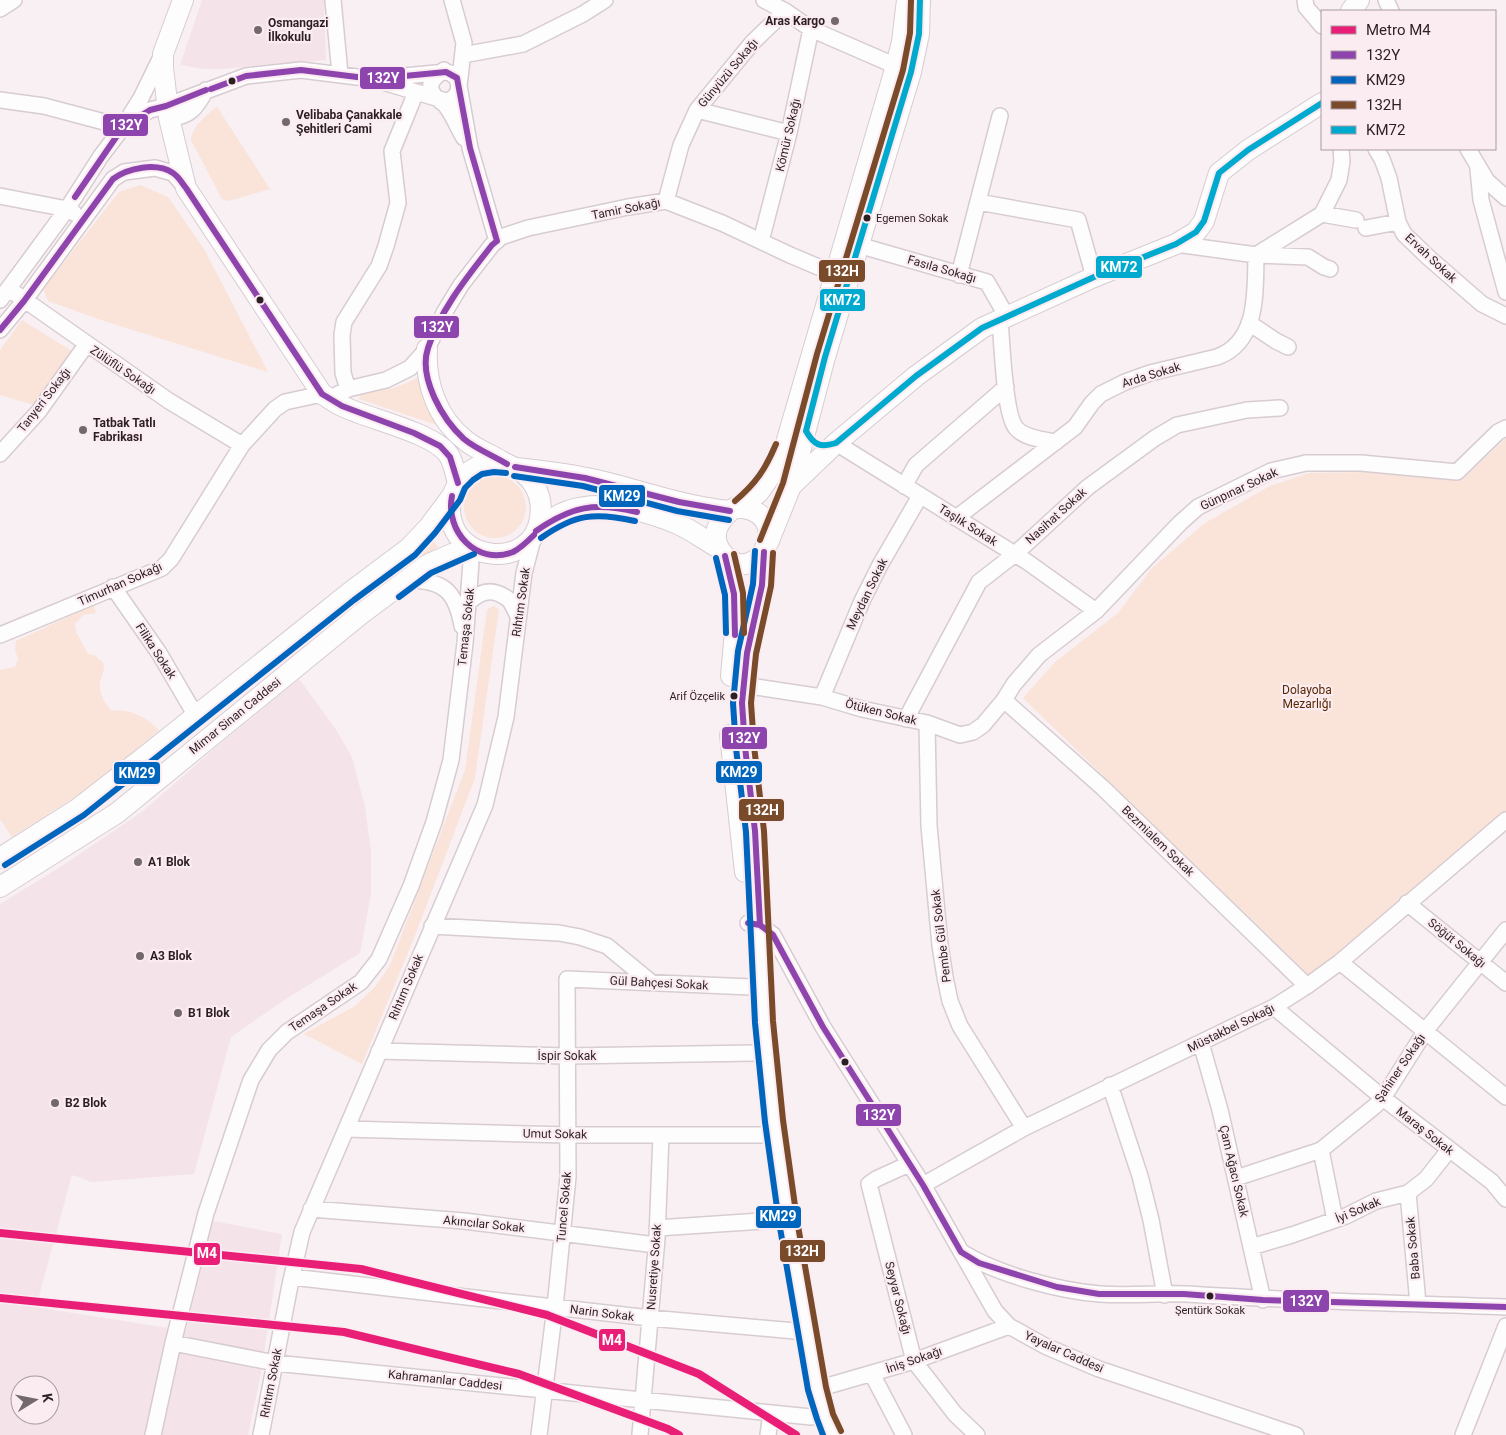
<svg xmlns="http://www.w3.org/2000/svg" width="1506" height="1435" font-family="Roboto,sans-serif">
	<rect width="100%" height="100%" fill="#f8f0f3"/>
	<path fill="#f5e3ea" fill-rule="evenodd" d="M202 0H324L326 60 221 69H204L180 65Z
		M299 679 335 728 352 757 365 807 371 851V894L360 953 286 999 231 1037 194 1174 92 1182 72 1175 36 1307 186 1331 213 1221 282 1234 261 1373 248 1435H0V904L62 866 143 811 221 743ZM20 1385H50V1415H20Z"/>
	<path fill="#fae3d8" d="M217 107 270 189 229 201 222 199 191 140C191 128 208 113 217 107Z
		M140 185 168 197 204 249 268 372 107 322 48 301 43 289 119 192Z
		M22 320 73 352 34 405 0 395V350Z
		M422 375 440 426 359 399 361 393C386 391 400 388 422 375Z
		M1506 438V814L1370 930 1310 976 1023 698 1055 662 1118 613 1152 568 1205 523 1270 486 1309 473 1372 472 1461 481Z
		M464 507a31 31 0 1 1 62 0a31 31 0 1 1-62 0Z
		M432 539 438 547 276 677 274 673 321 626Z
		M94 605 96 613 83 615 75 624 76 632 88 654 94 655C97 657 101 660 103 663 106 671 101 676 100 683 99 694 105 704 112 711 130 708 147 718 159 730L103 779 12 837 0 819V670L15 667 18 659 15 649 16 641Z
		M493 606 497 608 499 610 475 778 414 938 362 1064 304 1034 355 1006 376 986 390 965 465 770 487 610Z"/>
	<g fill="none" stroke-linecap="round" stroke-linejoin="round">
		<defs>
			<path id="minor" d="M333 0 340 74
				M452 0 464 43 459 86 470 148 497 241
				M764 0 785 11 811 29 896 66
				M1305 0 1306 7 1322 26
				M1386 0 1391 11
				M0 9 14 0
				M463 55 523 44 583 14 605 0
				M444 70C436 76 425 84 434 95 437 100 443 102 446 106 453 115 458 128 464 138
				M0 100 44 106 123 127
				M697 110 789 133
				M169 118C190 117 196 108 206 90
				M123 127 150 110 166 106 246 76 301 70 373 79 446 101C463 97 463 75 446 72L373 79
				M1376 149 1382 159 1389 178 1398 222 1404 234 1429 258 1482 304 1506 316
				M1468 149 1487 181 1506 198
				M1478 169 1481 200 1506 292
				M0 196 67 209 74 213
				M666 201 681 145 697 110 752 43 785 11
				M978 202 1078 220 1094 277
				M1322 214 1356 220
				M1366 228 1398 222
				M761 241 789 133 811 29
				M1176 244 1256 255 1322 214 1339 180 1342 161 1341 149
				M858 245 987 282 1007 317
				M959 275 1000 116
				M9 289 169 401 242 445
				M0 300 67 209 101 156 123 127 141 98 162 55
				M1000 320C1002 341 1004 414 1016 428 1024 438 1044 440 1056 442
				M1249 323 1276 341 1288 347
				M0 330 24 301 113 179 124 172 155 168 173 173 184 186
				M348 389 343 373 342 335 344 322 379 266 386 246 398 203 392 151 416 92
				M329 399 348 389 386 380 410 368 427 349 444 313 461 285 492 245 501 237 528 228 628 207 666 201 722 223 790 255 835 274
				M836 443 1026 561 1096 611
				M0 454 39 411 86 345
				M904 486 916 465 1006 387
				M956 518 1075 427 1092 403 1101 394 1125 382 1150 373 1217 357C1259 342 1255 291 1256 255L1308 257 1324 267 1330 269
				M408 580C443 580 456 591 462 626
				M113 587 159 653 196 716
				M468 603C480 591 492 587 508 599 512 602 515 611 518 616
				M0 635 162 568 171 559 242 445 275 409 285 402 322 394
				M743 685 822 697 862 709 927 723 960 735 973 732 983 725 1004 700 1014 684 1039 655 1096 611 1180 523 1198 507 1271 471 1306 463H1361L1457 472 1498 432 1506 428
				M822 697 862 601 880 565 920 496
				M1004 700 1103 788 1307 986
				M906 719 979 582 1015 554 1088 487 1155 438 1177 425 1247 410 1280 408
				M927 723 929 826 940 945 945 977 950 1001 960 1026 1024 1128
				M1407 903 1506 983
				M748 923 760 925 773 935 823 1027 923 1185 995 1311 1009 1326 1045 1346 1099 1369 1296 1435
				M432 926 559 933 580 937 607 946 652 983
				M1340 962 1506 1097
				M1274 1007 1383 1098 1492 1182 1506 1199
				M1201 1043 1220 1110 1263 1300
				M379 1051 566 1056 756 1053
				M1110 1085 1140 1176 1151 1220 1165 1295
				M346 1129 568 1135H764
				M1321 1150 1335 1220
				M909 1164 876 1179 869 1184 914 1361 955 1414 977 1435
				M1236 1178 1321 1150 1375 1106 1383 1098 1426 1030 1506 930
				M923 1185 1024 1128 1274 1007 1307 986 1340 962 1506 820
				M1408 1193 1418 1304
				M311 1209 464 1221 656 1245
				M657 1228 777 1220
				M1251 1247 1292 1235 1346 1216 1376 1201 1408 1193 1426 1179 1449 1150
				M963 1253C997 1274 1059 1291 1100 1294 1129 1296 1158 1293 1187 1294 1293 1301 1400 1303 1506 1307
				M292 1277 650 1318 795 1331
				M173 1343 275 1363 811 1417
				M872 1374 904 1435
				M817 1389 914 1361 1009 1326
				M153 1435 173 1343 206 1213 251 1080 269 1050 287 1032 361 982 379 959 411 886 434 822 451 760 465 643 472 548
				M261 1435 290 1285 302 1232 485 805 506 717 524 573 534 535
				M539 1435 555 1307 568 1177 567 979 751 987
				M640 1435 657 1238 661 1135
				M768 1435 771 1413
				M1463 1435 1506 1326"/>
			<path id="major" d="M183 0 163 54V68L169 118 186 188 322 394C329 398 335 403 342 406 368 419 432 432 448 454 454 462 455 474 458 483
				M1351 11 1359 0
				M427 349C425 383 437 418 465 440 475 449 490 454 501 461 514 468 527 472 534 485 541 496 542 506 540 518 533 570 452 564 450 511 450 506 451 500 452 496
				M516 468C543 471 570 474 596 480 640 490 684 507 730 511
				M791 486 836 443 916 376 982 328 1094 277 1176 244 1196 232 1204 221 1219 173 1248 150 1322 103
				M736 507C799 511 757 591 724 555 707 537 719 518 736 507Z
				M741 508 759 492 775 469 786 443 896 66 902 42 907 0
				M536 531C546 523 556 515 568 511 601 499 648 511 680 525 693 531 706 541 719 548
				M768 543 791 486 825 357 911 72 919 34 920 0
				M764 552 762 585 747 653 742 703 745 747 755 831 764 1022 774 1121 788 1221 817 1389 825 1417 833 1435
				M725 556 734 594 735 631 731 676
				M730 735 745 872
				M0 858 79 808 157 747 349 593 409 548 428 528 452 496 458 483 467 473 479 466 493 463 507 464
				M0 887 117 813 361 614 427 565 470 546"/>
		</defs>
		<use href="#minor" stroke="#d7ccd1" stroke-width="18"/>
		<use href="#major" stroke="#d7ccd1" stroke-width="22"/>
		<use href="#minor" stroke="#fefdfd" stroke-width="15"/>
		<use href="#major" stroke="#fefdfd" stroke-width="20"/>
		<defs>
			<path id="bus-1" d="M211 89 246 76 301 70 373 79 446 72 457 78 470 148 497 241 492 245C468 276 440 310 428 348 418 378 443 420 464 439 476 449 494 456 507 464
				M75 197 123 127 150 110 166 106 206 90
				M0 330 24 301 113 179C128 168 156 162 173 173 179 177 182 183 186 188L322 394 342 406 414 433 440 446 450 457 458 483
				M515 467 585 478 679 502 730 511
				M452 496C445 531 476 566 513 552 521 548 528 541 534 535
				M536 531C572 506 595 502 637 512
				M725 556 734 594 735 635
				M748 923 760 925 773 935 823 1027 923 1185 961 1252 979 1263 1057 1287 1099 1294H1184L1263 1300 1506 1307
				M760 925 755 831 745 747 742 703 747 653 762 585 764 552"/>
			<path id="bus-2" d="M514 476 583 486 677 511 729 520
				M541 538C575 514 595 512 635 521
				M755 551 753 584 738 651 733 703 736 748 746 832 755 1023 765 1122 779 1222 808 1390 817 1419 823 1435
				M716 558 725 595 726 633
				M399 597 431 573 474 554
				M5 865 84 815 354 600 415 555 435 533 460 500 465 488 473 480 482 474 494 472 506 473"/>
			<path id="bus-3" d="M735 501C756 483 765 470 776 444
				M760 540 783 483 817 354 903 70 910 33 911 0
				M773 553 771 586 756 654 751 703 754 746 764 831 773 1021 783 1120 797 1220 826 1387 833 1414 841 1431
				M734 554 743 593 744 633"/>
			<path id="bus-4" d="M920 0 919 34 911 72 825 357 806 431C814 445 820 448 836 443L916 376 982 328 1094 277 1176 244 1196 232 1204 221 1219 173 1248 150 1322 103"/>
		</defs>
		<use href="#bus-1" stroke="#fbecf2" stroke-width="10"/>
		<use href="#bus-2" stroke="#fbecf2" stroke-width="10"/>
		<use href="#bus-3" stroke="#fbecf2" stroke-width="10"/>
		<use href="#bus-4" stroke="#fbecf2" stroke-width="10"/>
		<use href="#bus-1" stroke="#8e44ad" stroke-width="6"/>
		<use href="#bus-2" stroke="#0065bd" stroke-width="6"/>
		<use href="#bus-3" stroke="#7a4b2a" stroke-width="6"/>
		<use href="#bus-4" stroke="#00a9ce" stroke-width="6"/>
		<defs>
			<path id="metro-1" d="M0 1233 361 1269 547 1315 699 1374 796 1435
				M0 1298 344 1332 519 1374 668 1429 679 1435"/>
		</defs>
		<use href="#metro-1" stroke="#fbecf2" stroke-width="11"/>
		<use href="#metro-1" stroke="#e91e76" stroke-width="8"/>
	</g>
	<g fill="#73686c" stroke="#fbecf2" stroke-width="2">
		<circle cx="835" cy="21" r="5"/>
		<circle cx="258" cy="30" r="5"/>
		<circle cx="286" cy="122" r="5"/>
		<circle cx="83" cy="430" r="5"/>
		<circle cx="138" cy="862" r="5"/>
		<circle cx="140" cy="956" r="5"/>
		<circle cx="178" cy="1013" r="5"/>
		<circle cx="55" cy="1103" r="5"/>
	</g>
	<g fill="#2c1f24" stroke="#fbecf2" stroke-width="2">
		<circle cx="232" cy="81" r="4.5"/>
		<circle cx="867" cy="218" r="4.5"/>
		<circle cx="260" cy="300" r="4.5"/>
		<circle cx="734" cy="696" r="4.5"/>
		<circle cx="845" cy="1062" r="4.5"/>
		<circle cx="1210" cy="1296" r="4.5"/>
	</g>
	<g text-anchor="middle" stroke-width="4.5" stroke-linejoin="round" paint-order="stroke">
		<g font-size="11" fill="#2c1f24" stroke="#fbecf2" text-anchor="start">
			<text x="876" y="222">Egemen Sokak</text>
			<text x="725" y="700" text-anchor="end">Arif Özçelik</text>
			<text x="1210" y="1314" text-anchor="middle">Şentürk Sokak</text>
		</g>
		<g font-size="12" font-weight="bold" fill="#2c1f24" stroke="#fbecf2" text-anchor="start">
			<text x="825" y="25" text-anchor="end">Aras Kargo</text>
			<text x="268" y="27">Osmangazi<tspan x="268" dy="14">İlkokulu</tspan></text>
			<text x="296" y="119">Velibaba Çanakkale<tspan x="296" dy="14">Şehitleri Cami</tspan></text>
			<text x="93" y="427">Tatbak Tatlı<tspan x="93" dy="14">Fabrikası</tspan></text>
			<text x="148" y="866">A1 Blok</text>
			<text x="150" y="960">A3 Blok</text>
			<text x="188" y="1017">B1 Blok</text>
			<text x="65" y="1107">B2 Blok</text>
		</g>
		<g font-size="12" fill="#2c1f24" stroke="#fbecf2">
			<text transform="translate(728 73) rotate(-50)" y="4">Günyüzü Sokağı</text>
			<text transform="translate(788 135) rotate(-77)" y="4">Kömür Sokağı</text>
			<text transform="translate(626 209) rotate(-11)" y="4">Tamir Sokağı</text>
			<text transform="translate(1431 258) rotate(43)" y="4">Ervah Sokak</text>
			<text transform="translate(942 269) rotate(16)" y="4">Fasıla Sokağı</text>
			<text transform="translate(123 370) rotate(34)" y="4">Zülüflü Sokağı</text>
			<text transform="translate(1151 375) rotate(-17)" y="4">Arda Sokak</text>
			<text transform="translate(44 400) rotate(-52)" y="4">Tanyeri Sokağı</text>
			<text transform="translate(1239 489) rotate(-25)" y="4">Günpınar Sokak</text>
			<text transform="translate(1056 516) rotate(-42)" y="4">Nasihat Sokak</text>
			<text transform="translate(968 525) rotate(32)" y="4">Taşlık Sokak</text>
			<text transform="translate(120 584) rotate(-24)" y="4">Timurhan Sokağı</text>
			<text transform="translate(867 594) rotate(-64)" y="4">Meydan Sokak</text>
			<text transform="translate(521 602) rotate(-82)" y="4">Rıhtım Sokak</text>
			<text transform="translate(466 627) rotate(-84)" y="4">Temaşa Sokak</text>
			<text transform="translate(156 651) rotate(57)" y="4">Filika Sokak</text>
			<text transform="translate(881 712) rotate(14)" y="4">Ötüken Sokak</text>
			<text transform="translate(235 716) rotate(-39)" y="4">Mimar Sinan Caddesi</text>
			<text transform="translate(1158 841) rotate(44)" y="4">Bezmialem Sokak</text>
			<text transform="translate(941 936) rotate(-97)" y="4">Pembe Gül Sokak</text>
			<text transform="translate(1457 943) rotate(39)" y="4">Söğüt Sokağı</text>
			<text transform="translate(659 983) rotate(3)" y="4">Gül Bahçesi Sokak</text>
			<text transform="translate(406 987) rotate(-67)" y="4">Rıhtım Sokak</text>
			<text transform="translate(323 1007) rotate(-34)" y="4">Temaşa Sokak</text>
			<text transform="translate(1231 1028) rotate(-26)" y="4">Müstakbel Sokağı</text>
			<text x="567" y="1060">İspir Sokak</text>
			<text transform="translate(1400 1068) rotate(-56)" y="4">Şahiner Sokağı</text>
			<text transform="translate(1425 1131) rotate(38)" y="4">Maraş Sokak</text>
			<text transform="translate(555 1134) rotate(1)" y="4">Umut Sokak</text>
			<text transform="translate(1234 1171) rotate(77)" y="4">Çam Ağacı Sokak</text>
			<text transform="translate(564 1207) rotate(-85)" y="4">Tuncel Sokak</text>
			<text transform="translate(1358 1210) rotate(-23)" y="4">İyi Sokak</text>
			<text transform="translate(484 1224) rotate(6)" y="4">Akıncılar Sokak</text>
			<text transform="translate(1413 1248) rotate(-95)" y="4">Baba Sokak</text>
			<text transform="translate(654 1267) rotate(-86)" y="4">Nusretiye Sokak</text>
			<text transform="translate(898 1298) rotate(76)" y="4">Seyyar Sokağı</text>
			<text transform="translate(602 1313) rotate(7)" y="4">Narin Sokak</text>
			<text transform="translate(1064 1352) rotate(24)" y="4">Yayalar Caddesi</text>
			<text transform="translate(914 1360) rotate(-19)" y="4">İniş Sokağı</text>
			<text transform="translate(445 1380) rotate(6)" y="4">Kahramanlar Caddesi</text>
			<text transform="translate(271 1383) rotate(-79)" y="4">Rıhtım Sokak</text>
		</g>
		<g font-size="12" fill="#592801" stroke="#fbecf2">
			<text x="1307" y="694">Dolayoba<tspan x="1307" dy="14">Mezarlığı</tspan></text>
		</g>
	</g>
	<g stroke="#fbecf2" stroke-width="2">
		<rect x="359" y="66" width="47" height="24" rx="5" fill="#8e44ad"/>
		<rect x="102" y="113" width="47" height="24" rx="5" fill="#8e44ad"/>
		<rect x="1095" y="255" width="48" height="24" rx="5" fill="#00a9ce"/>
		<rect x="818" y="259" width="48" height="24" rx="5" fill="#7a4b2a"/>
		<rect x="819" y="288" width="47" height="24" rx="5" fill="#00a9ce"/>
		<rect x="413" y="315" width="47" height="24" rx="5" fill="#8e44ad"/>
		<rect x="598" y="484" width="48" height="24" rx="5" fill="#0065bd"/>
		<rect x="721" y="726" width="47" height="24" rx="5" fill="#8e44ad"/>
		<rect x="715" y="760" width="48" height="24" rx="5" fill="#0065bd"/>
		<rect x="113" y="761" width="48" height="24" rx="5" fill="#0065bd"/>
		<rect x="738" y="798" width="47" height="24" rx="5" fill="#7a4b2a"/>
		<rect x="855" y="1103" width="47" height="24" rx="5" fill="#8e44ad"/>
		<rect x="755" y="1205" width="47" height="24" rx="5" fill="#0065bd"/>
		<rect x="779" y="1239" width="47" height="24" rx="5" fill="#7a4b2a"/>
		<rect x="193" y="1242" width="28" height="24" rx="5" fill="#e91e76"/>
		<rect x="1282" y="1289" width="48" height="24" rx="5" fill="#8e44ad"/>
		<rect x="598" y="1328" width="28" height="24" rx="5" fill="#e91e76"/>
	</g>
	<g font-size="14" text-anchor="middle" font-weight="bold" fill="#fff">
		<text x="383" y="83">132Y</text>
		<text x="126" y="130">132Y</text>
		<text x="1119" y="272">KM72</text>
		<text x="842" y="276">132H</text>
		<text x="842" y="305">KM72</text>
		<text x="437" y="332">132Y</text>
		<text x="622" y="501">KM29</text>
		<text x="744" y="743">132Y</text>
		<text x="739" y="777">KM29</text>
		<text x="137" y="778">KM29</text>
		<text x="762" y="815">132H</text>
		<text x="879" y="1120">132Y</text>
		<text x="778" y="1221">KM29</text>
		<text x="802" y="1256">132H</text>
		<text x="207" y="1258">M4</text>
		<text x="1306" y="1306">132Y</text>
		<text x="612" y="1345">M4</text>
	</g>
	<rect x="1321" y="10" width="175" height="140" fill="#fbecf2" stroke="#a89aa0"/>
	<rect x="1331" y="26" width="25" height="8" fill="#e91e76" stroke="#a89aa0"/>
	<text x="1366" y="35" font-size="15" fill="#2c1f24">Metro M4</text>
	<rect x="1331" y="51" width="25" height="8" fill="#8e44ad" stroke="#a89aa0"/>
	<text x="1366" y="60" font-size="15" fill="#2c1f24">132Y</text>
	<rect x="1331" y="76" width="25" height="8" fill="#0065bd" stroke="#a89aa0"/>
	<text x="1366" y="85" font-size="15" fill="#2c1f24">KM29</text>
	<rect x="1331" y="101" width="25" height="8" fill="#7a4b2a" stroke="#a89aa0"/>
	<text x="1366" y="110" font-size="15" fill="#2c1f24">132H</text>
	<rect x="1331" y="126" width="25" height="8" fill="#00a9ce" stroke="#a89aa0"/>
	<text x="1366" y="135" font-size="15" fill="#2c1f24">KM72</text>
	<g transform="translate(35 1400) rotate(80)"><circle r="24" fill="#fbecf2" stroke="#a89aa0"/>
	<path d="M0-4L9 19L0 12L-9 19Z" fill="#73686c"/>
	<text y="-8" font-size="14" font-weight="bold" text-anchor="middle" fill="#2c1f24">K</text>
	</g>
</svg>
